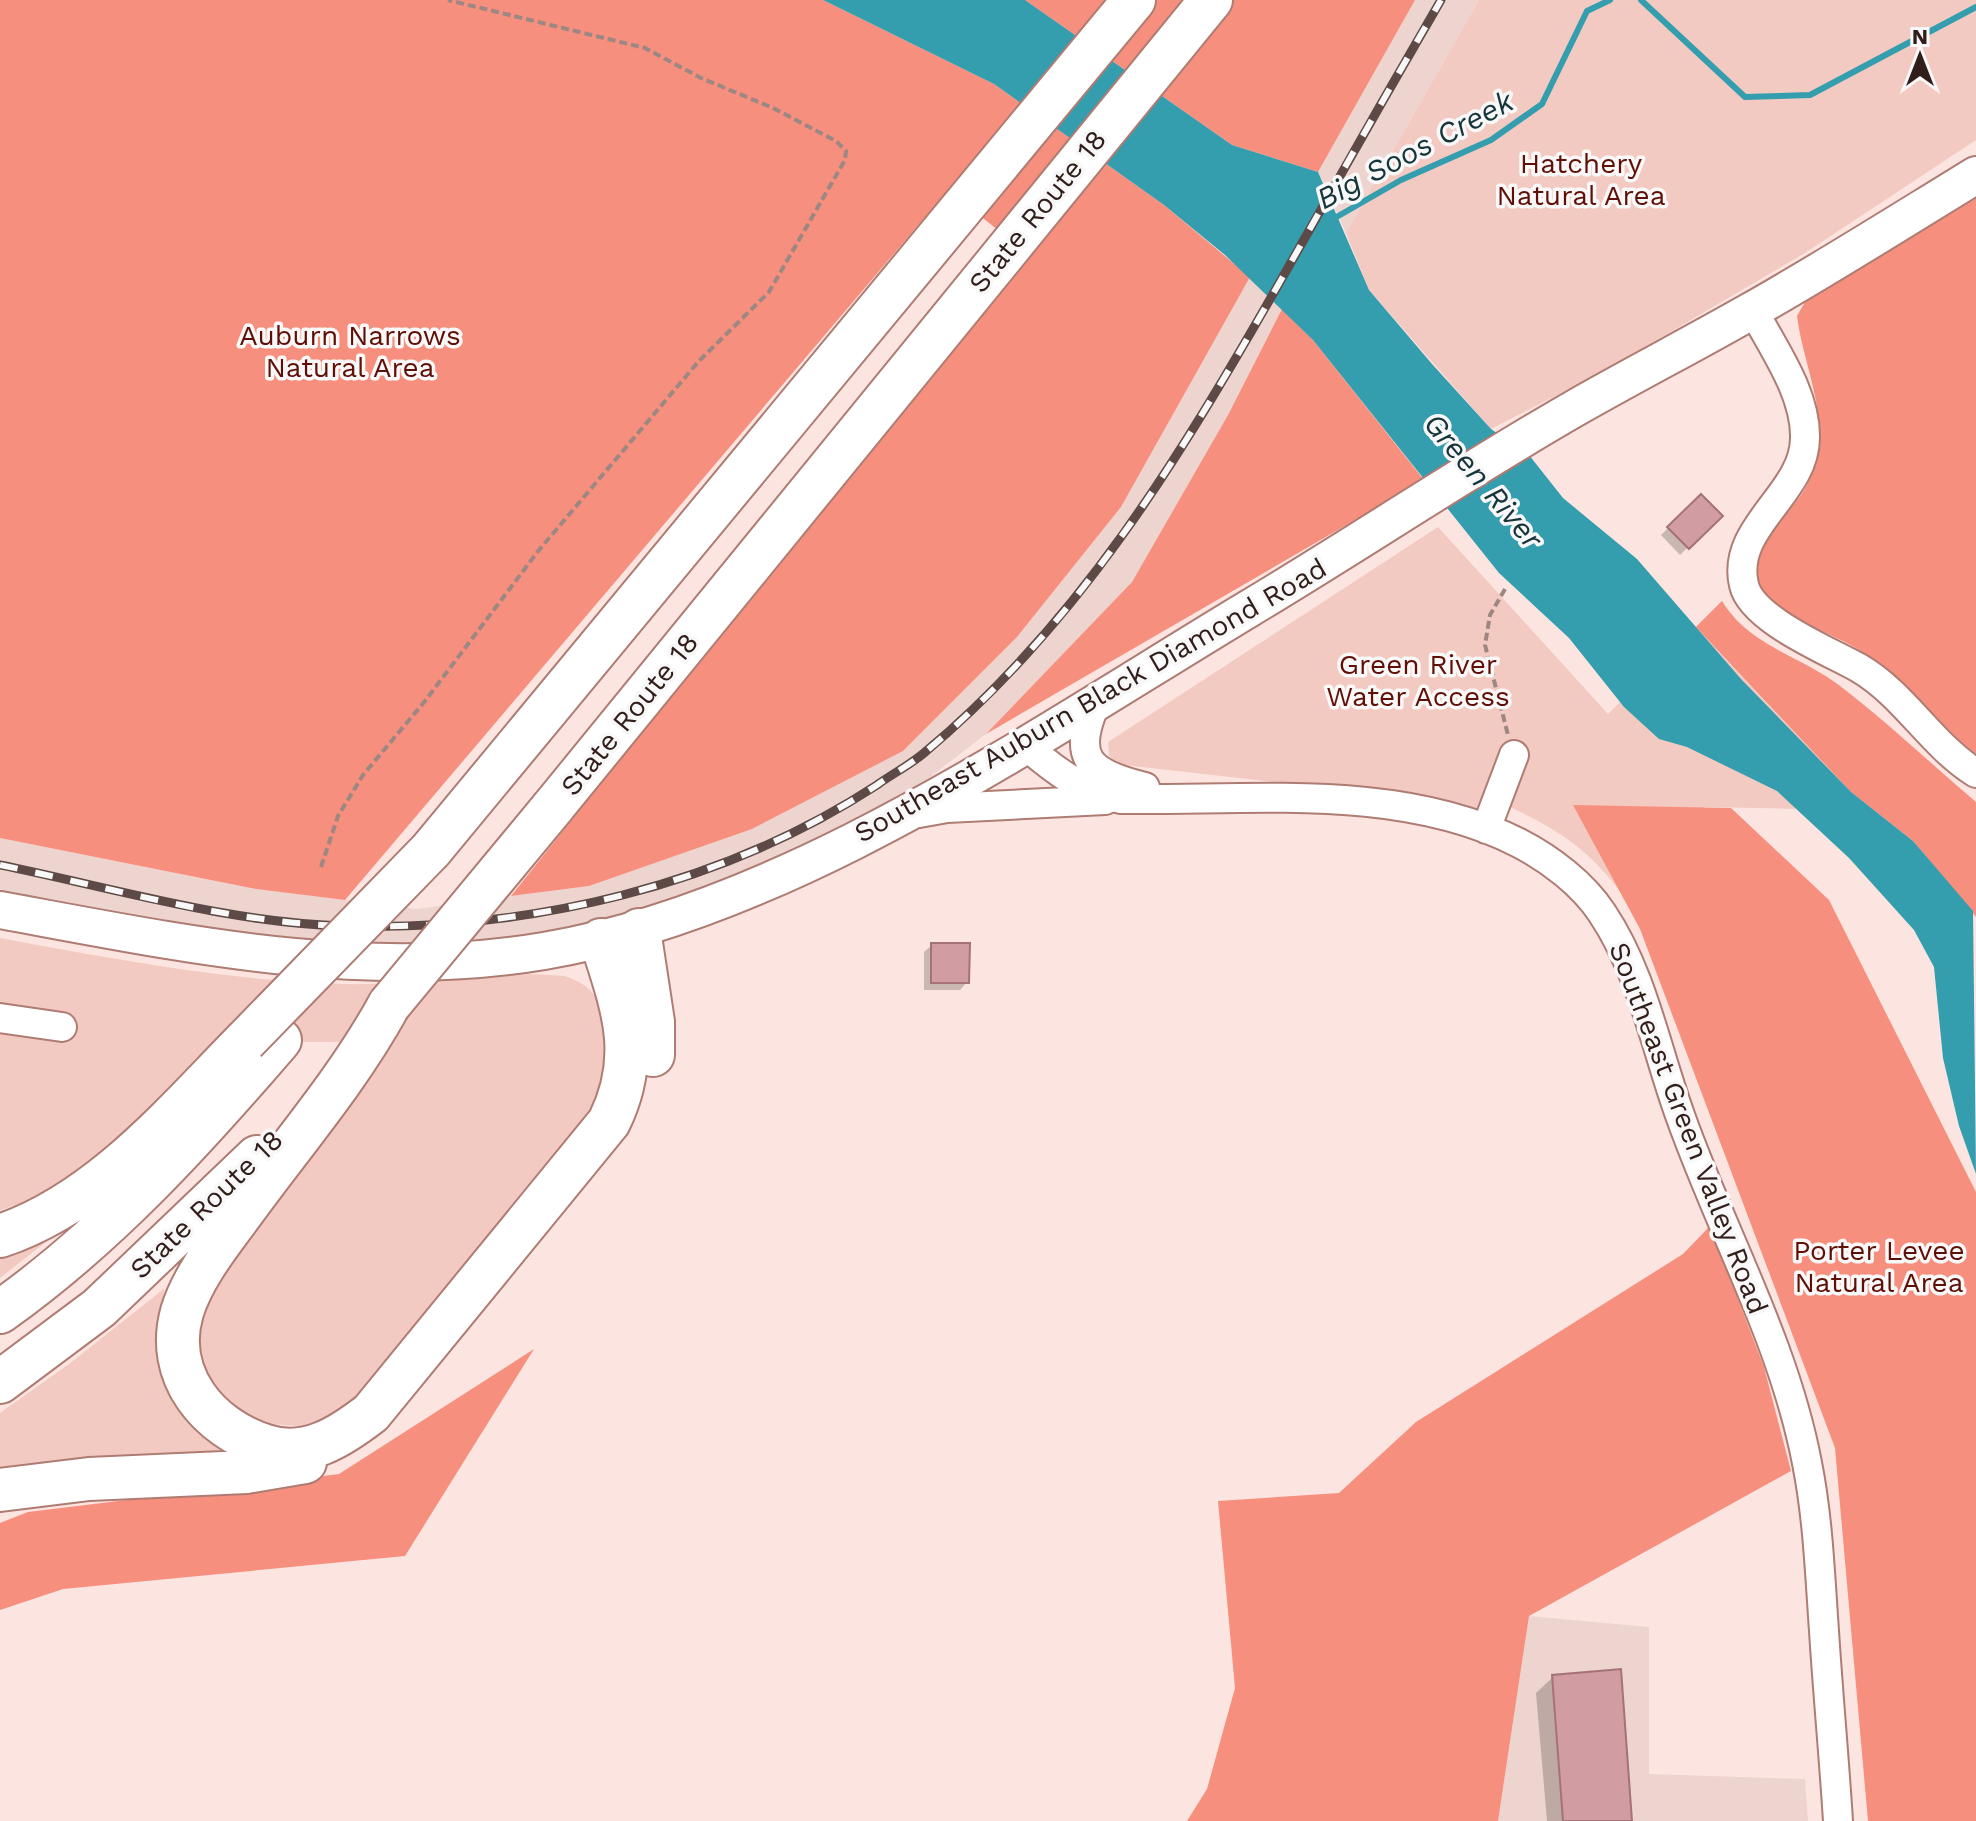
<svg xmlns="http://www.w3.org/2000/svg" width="1976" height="1821" font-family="'Work Sans',sans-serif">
	<rect width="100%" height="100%" fill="#fce5e1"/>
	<path fill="#eed4cf" d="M1415 0H1479L1346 233 1318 172Z
		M1250 277 1282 309 1228 415 1132 582 986 734 842 845 639 930 420 968 0 910V838L256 889 417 909 589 886 752 829 903 751 1017 637 1121 507Z
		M1529 1616 1649 1627V1774L1805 1779 1808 1821H1498Z"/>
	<path fill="#f3cac2" d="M1479 0H1976V140L1805 253 1602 372 1491 429 1369 290 1346 233Z
		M1438 527 1608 714 1722 601C1749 646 1801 656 1840 686 1887 722 1931 764 1976 802L1899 811 1704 807 1976 1821 1843 1432 1652 938C1606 867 1582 839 1503 804L1488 818 1389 795 1115 764 1109 755 1108 742Z
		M0 938C115 959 227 981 345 984 418 986 492 969 564 976 624 992 607 1063 595 1108L356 1400 330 1418 299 1426 267 1424 237 1411 214 1389 199 1363 198 1303 391 1042H218C153 1105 91 1185 0 1210Z
		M74 1220 0 1278V1249Z
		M165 1288 156 1326 160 1365 238 1452 0 1473V1413L69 1364Z"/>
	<path fill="#f68f7d" d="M0 0H823L994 84 1164 205 1250 277 1121 507 1017 637 903 751 752 829 589 886 511 896 1025 252 948 190 345 900 256 889 0 838Z
		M1025 0H1415L1318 172 1232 145Z
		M1976 196V754C1936 722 1905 682 1862 652 1829 629 1770 619 1755 575 1746 547 1797 509 1808 483 1835 421 1805 376 1797 316L1805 302Z
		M1282 309 1313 340 1424 480 986 734 1132 582 1228 415Z
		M1722 601C1749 646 1801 656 1840 686 1887 722 1931 764 1976 802V917L1913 841 1851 792 1696 627Z
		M1573 805 1731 808 1829 900 1976 1192V1821H1868L1835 1448 1640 929Z
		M1710 1226 1764 1367 1791 1471 1529 1616 1498 1821H1187L1207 1789 1235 1688 1218 1501 1339 1493 1416 1422 1683 1254Z
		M534 1349 405 1556 63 1589 0 1610V1523L28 1512 339 1474Z"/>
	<path fill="#349dae" d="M823 0H1025L1232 145 1318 172 1369 290 1432 364 1491 429 1529 455 1563 498 1637 559 1741 679 1851 792 1913 841 1973 911 1976 1174 1959 1126 1943 1058 1934 967 1914 930 1849 858 1777 791 1687 747 1659 739 1624 707 1569 638 1499 573 1313 340 1225 255 1164 205 994 84Z"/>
	<path fill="#0003" d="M1701 496 1720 516 1680 555 1661 535Z
		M932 945 967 982 960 990H924V952Z
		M1553 1677 1630 1821H1547L1536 1693Z"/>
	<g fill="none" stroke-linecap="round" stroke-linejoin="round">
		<path stroke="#349dae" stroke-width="6" d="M1641 0 1745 97 1810 95 1976 7
			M1333 219 1401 180 1491 140 1542 104 1587 11 1610 0"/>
	</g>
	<path fill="#d19ca2" stroke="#a57279" stroke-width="2" d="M1701 494 1723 516 1689 549 1667 527Z
		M931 943H970L969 983H931Z
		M1621 1669 1632 1821H1563L1552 1675Z"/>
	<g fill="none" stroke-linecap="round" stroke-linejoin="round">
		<defs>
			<path id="minor" d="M1753 310C1773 348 1806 393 1805 438 1805 494 1730 527 1744 585 1752 620 1829 651 1859 668 1905 695 1931 745 1976 773
				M1097 700C1071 758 1087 773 1145 787
				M1024 744C1054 770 1081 791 1121 799 1250 801 1400 782 1519 843 1550 859 1583 884 1602 913 1643 974 1656 1050 1681 1118 1722 1233 1784 1342 1807 1463 1818 1518 1820 1575 1824 1631 1828 1694 1834 1757 1838 1821
				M919 813 947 808 1105 800
				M1486 829 1514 755
				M0 1018 62 1027"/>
			<path id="major" d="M0 910C180 943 360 982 544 951 791 909 1037 736 1250 608 1360 542 1467 470 1577 407 1635 374 1693 344 1751 311 1827 268 1901 221 1976 175"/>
			<path id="highway" d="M553 807 1211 0
				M431 850 1134 0
				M639 930 653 1022V1055
				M389 1005C348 1080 292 1144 242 1213 220 1243 193 1276 182 1312 164 1375 208 1428 266 1446 306 1459 340 1437 371 1413L609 1122C642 1055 622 1006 601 940
				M0 1236C99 1203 174 1113 245 1041
				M0 1312C107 1236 195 1139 280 1040
				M0 1382 99 1308 257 1157
				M0 1490 89 1479 246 1472 305 1462"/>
		</defs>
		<use href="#minor" stroke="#ae7c73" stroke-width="32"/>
		<use href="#major" stroke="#ae7c73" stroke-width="40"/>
		<use href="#highway" stroke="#ae7c73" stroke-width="46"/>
		<path stroke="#9d8783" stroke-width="4" stroke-dasharray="8 4" stroke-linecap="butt" d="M1505 589 1490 615 1485 645 1508 735
			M321 867 338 816 363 775 425 701 539 550 699 361 769 292 845 160 846 151 836 141 773 108 701 78 645 48 448 0"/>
		<use href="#minor" stroke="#fff" stroke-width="28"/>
		<use href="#major" stroke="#fff" stroke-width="36"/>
		<use href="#highway" stroke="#fff" stroke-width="42"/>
		<defs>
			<path id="rail" d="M0 865C113 888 229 923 345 926 529 931 722 886 877 785 892 774 910 765 924 753 1081 622 1181 455 1281 280 1334 186 1387 93 1441 0"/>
		</defs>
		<use href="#rail" stroke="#5d4945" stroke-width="9"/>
		<use href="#rail" stroke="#f8f8f8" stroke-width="6" stroke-dasharray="18" stroke-linecap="butt"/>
		<defs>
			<path id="highway-bridge" d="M389 1005 553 807
				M245 1041 431 850"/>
		</defs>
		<use href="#highway-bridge" stroke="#ae7c73" stroke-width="46" stroke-linecap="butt"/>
		<use href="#highway-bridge" stroke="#fff" stroke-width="42"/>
	</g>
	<g text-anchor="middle" stroke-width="7" stroke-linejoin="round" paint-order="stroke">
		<g font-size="28" fill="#600f06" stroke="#f8f8f8">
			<text x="1581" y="173">Hatchery<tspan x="1581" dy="32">Natural Area</tspan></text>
			<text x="350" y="345">Auburn Narrows<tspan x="350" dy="32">Natural Area</tspan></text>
			<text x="1418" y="674">Green River<tspan x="1418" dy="32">Water Access</tspan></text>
			<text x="1879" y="1260">Porter Levee<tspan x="1879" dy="32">Natural Area</tspan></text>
		</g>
		<g font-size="28" fill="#311d19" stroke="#f8f8f8">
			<text transform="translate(1037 211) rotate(-51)" y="10">State Route 18</text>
			<text transform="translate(1090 700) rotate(-30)" y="10">Southeast Auburn Black Diamond Road</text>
			<text transform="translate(629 714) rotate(-51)" y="10">State Route 18</text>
			<text transform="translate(1689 1128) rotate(69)" y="10">Southeast Green Valley Road</text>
			<text transform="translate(206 1204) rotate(-44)" y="10">State Route 18</text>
		</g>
		<g font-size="30" font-style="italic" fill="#16353b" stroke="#f8f8f8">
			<text transform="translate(1415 150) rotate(-28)" y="10">Big Soos Creek</text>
			<text transform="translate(1483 481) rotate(50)" y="10">Green River</text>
		</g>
	</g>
	<g transform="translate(1920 56)" stroke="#f8f8f8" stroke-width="6" paint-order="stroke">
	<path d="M0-6L14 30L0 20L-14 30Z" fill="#311d19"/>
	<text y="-12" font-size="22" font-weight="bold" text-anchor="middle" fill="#311d19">N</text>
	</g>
</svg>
